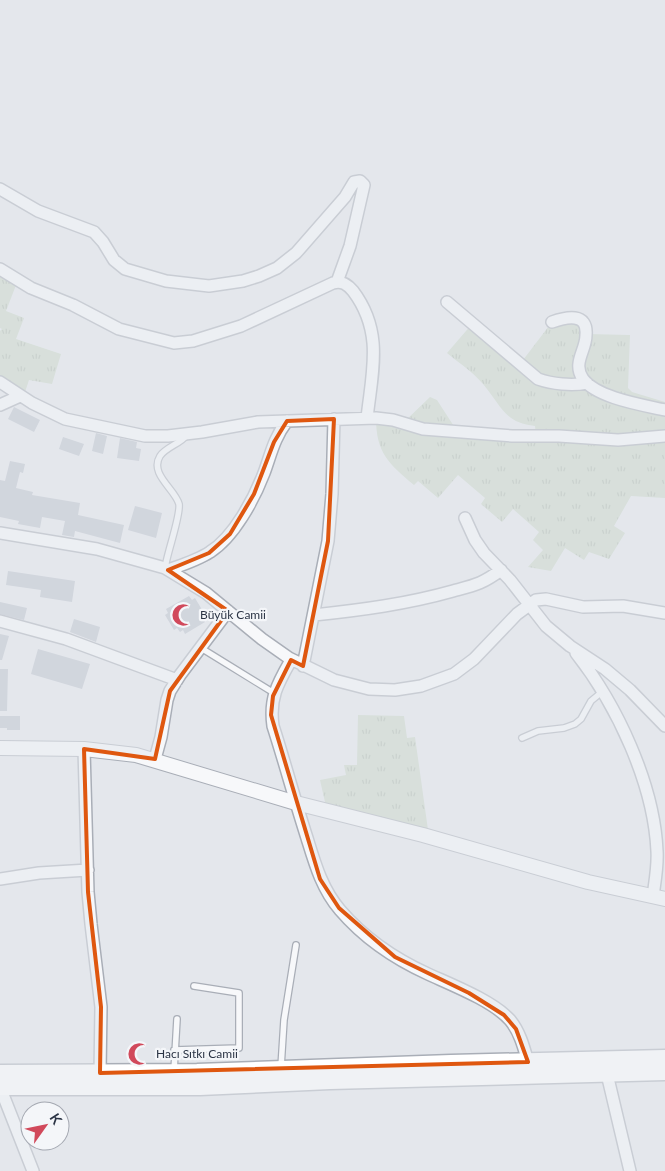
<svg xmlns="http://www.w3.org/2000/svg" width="665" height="1171" font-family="Lato,sans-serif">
	<defs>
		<pattern id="grass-tufts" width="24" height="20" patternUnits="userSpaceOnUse" patternTransform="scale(1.25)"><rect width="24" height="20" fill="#c9d6c5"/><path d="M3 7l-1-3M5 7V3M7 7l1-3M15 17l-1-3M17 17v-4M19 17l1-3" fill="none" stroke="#adb8ab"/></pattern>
	</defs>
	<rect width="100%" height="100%" fill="#e4e7ec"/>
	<path fill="url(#grass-tufts)" d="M0 269 18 280 6 311 24 318 16 339 61 354 52 384 29 380 23 398 0 382V331L2 329 0 328Z
		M573 316 587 334 630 335 628 388 632 392 665 402V498L631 496 614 526 625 533 609 559 589 552 584 560 565 548 551 571 528 567 543 550 533 540 539 532 513 509 502 522 481 504 485 498 458 475 438 498 418 481 414 485C389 464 376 453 376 418L403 423 430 397 437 400 457 431 536 436 535 426C504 423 501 405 483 384 473 372 459 363 447 353L472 324 520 364 552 322Z
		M358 715 404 716 407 738 415 737 429 837 327 811 320 780 346 775 344 765H357Z"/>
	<path fill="#bbc0ca" d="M14 407 40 420 34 432 8 419Z
		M96 433 107 436 103 454 92 451Z
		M63 437 84 444 79 456 59 449Z
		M120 438 137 442 136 448 141 449 139 461 117 458Z
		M10 461 25 464 23 473 20 472 16 488 33 492 32 495 80 503 78 515 124 525 120 543 75 531 74 537 62 535 65 521 42 517 40 528 18 524 19 521 0 517V480L5 481Z
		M135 506 162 513 156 538 128 530Z
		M8 571 75 581 72 602 40 597 41 590 6 585Z
		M189 596 192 600 195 598 204 613 201 615 205 622 185 634 183 630 180 632 177 628 174 630 165 615 168 613 166 609Z
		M0 602 27 608 24 620 0 614Z
		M74 619 100 627 96 642 70 632Z
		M0 634 9 636 2 660H0Z
		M38 649 90 664 82 689 31 674Z
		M0 669H8L7 711H0Z
		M0 716H20V730H7V728H0Z"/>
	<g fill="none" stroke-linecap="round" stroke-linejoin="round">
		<defs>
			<path id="service" d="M165 568C167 553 181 515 179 504 175 489 149 474 160 456 166 447 180 444 187 435
				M201 648 274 693
				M522 738 538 731 564 728 575 724 581 719 591 701 603 691
				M174 1050 239 1048V993L194 986
				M281 1067 284 1020 296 945
				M174 1071 177 1019"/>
			<path id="minor" d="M0 189 38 211 94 232 103 242 114 260 125 269 166 281 209 286 243 281 259 276 277 268 296 253 345 197 354 182 360 181 364 185 350 246 337 282
				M0 269 31 288 73 305 119 329 174 343 193 341 241 326 333 283C342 280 348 285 353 291 384 332 372 372 367 418
				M447 302 538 379C552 384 572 386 587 383
				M552 322C566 317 588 312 586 335 586 351 572 363 583 379 597 398 643 405 665 410
				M0 382 32 403 65 419 145 436H168L202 432 258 422 376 418 393 420 423 429 512 436H559L618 440 665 436
				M0 405 20 396
				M465 518 475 540 484 553 510 580 546 626 570 646 605 669 630 690 665 726
				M0 533 97 549 165 568 206 593 262 639 289 658 334 680 369 689 395 690 421 686 454 674 474 659 517 614 536 600 546 599 583 607 623 606 665 613
				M168 570C182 565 198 560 210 552 234 537 254 499 264 473 271 454 274 438 287 421
				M314 615C361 610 407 604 453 591 475 585 482 584 501 570
				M0 621 66 639 177 680
				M576 653C617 705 654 784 657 851 658 866 655 881 653 896
				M291 660C278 683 269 698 273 726 285 763 295 801 307 838 315 864 322 889 340 910 364 938 395 959 428 974 452 985 493 1001 510 1020 520 1032 524 1048 528 1062
				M303 666 328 541 332 494 334 419
				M84 749 88 892 91 924 101 1007 100 1073
				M155 759 161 737 167 700 170 691 180 675 228 611
				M0 879 39 873 88 870
				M607 1074 630 1171
				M0 1087 33 1171"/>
			<path id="tertiary" d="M0 748 84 749 136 755 296 803 423 835 588 882 665 899"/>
			<path id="secondary" d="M0 1073 197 1072 451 1063 665 1058
				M0 1087H200L330 1081 665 1072"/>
		</defs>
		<use href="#service" stroke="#a9aeb7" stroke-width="8"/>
		<use href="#minor" stroke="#a9aeb7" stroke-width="14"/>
		<use href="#tertiary" stroke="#a9aeb7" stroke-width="16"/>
		<use href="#secondary" stroke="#a9aeb7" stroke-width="19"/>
		<use href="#service" stroke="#f7f8fa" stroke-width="5.5"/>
		<use href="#minor" stroke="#f7f8fa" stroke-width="11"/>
		<use href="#tertiary" stroke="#f7f8fa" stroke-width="14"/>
		<use href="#secondary" stroke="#fff" stroke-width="16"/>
	</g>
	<path d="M0 0H665V1171H0ZM334 419 328 541 303 666 291 660 273 696 271 715 320 879 339 908 395 957 469 993 504 1015 516 1029 528 1062 100 1073 101 1007 88 892 84 749 155 759 170 691 228 611 168 570 209 553 230 534 254 494 274 442 287 421Z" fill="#e4e7ec" fill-opacity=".55" fill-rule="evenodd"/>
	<path fill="none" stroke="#df570f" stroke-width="4" stroke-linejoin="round" d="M334 419 328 541 303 666 291 660 273 696 271 715 320 879 339 908 395 957 469 993 504 1015 516 1029 528 1062 100 1073 101 1007 88 892 84 749 155 759 170 691 228 611 168 570 209 553 230 534 254 494 274 442 287 421Z"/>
	<defs>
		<symbol id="mosque-bare" viewBox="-9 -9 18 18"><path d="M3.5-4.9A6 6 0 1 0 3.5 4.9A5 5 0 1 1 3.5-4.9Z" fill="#d1495b" stroke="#f4f6f9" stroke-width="2.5" paint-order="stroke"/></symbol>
	</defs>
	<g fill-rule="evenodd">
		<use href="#mosque-bare" x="167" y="599" width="32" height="32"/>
		<use href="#mosque-bare" x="123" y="1038" width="32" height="32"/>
	</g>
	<g text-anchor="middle" stroke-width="4.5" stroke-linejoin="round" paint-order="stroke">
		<g font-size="12" fill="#2b3445" stroke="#f4f6f9" text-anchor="start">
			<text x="200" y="619">Büyük Camii</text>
			<text x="156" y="1058">Hacı Sıtkı Camii</text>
		</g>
	</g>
	<g transform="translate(45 1126) rotate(57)"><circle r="24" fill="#f4f6f9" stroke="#a4a8b1"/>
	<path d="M0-4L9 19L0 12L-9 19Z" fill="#d1495b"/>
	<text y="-8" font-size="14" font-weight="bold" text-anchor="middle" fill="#2b3445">K</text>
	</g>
</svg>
